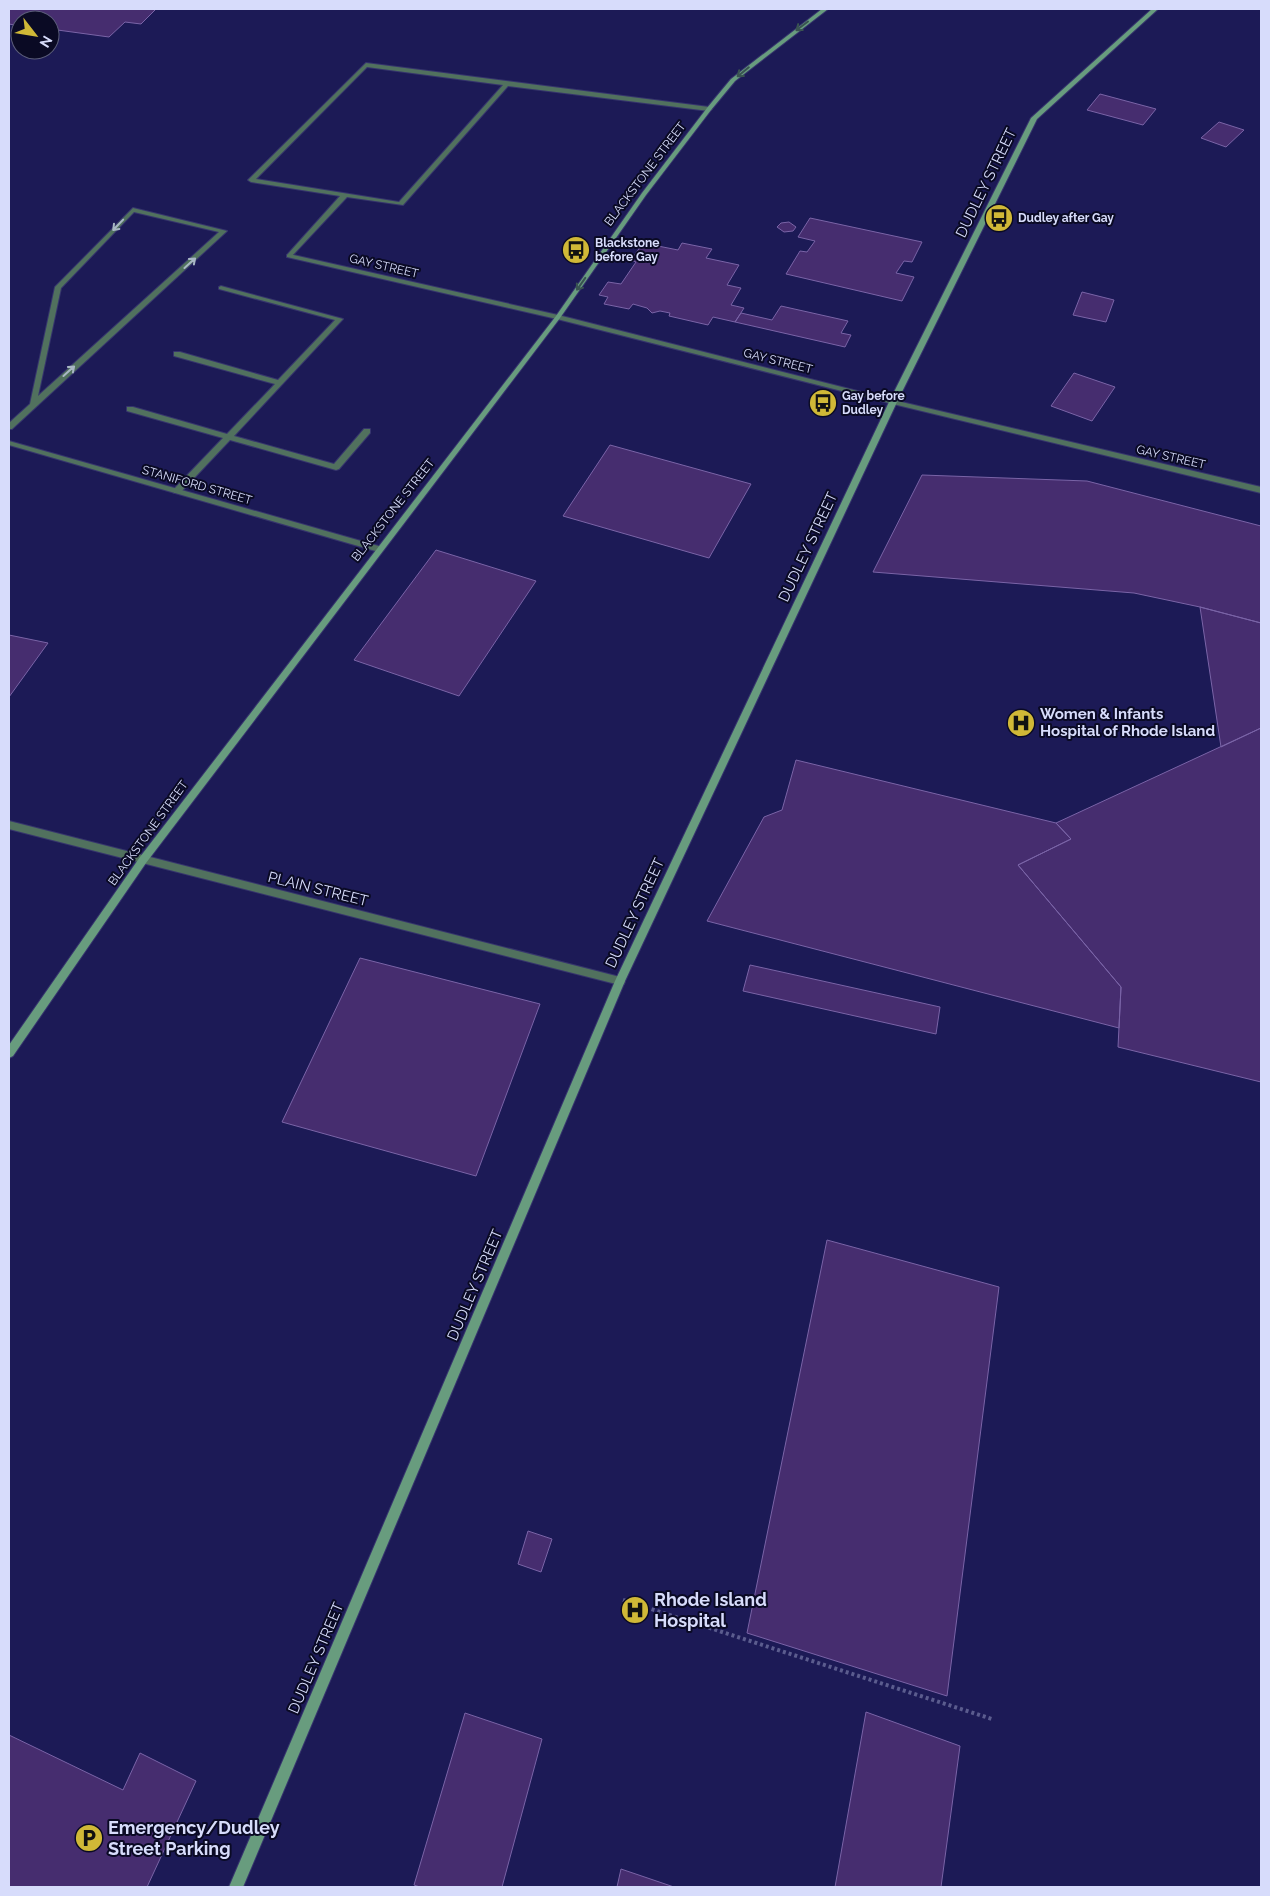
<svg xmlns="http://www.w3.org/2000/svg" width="1270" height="1896" font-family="Raleway,sans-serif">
	<rect width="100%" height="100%" fill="#1c1a56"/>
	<path fill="#462d6f" stroke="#7a64a7" d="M9 9H156L141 24 125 22 109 37 50 29V20H20V26L9 24Z
		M1100 94 1156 109 1143 125 1087 110Z
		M1219 122 1244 130 1226 147 1201 138Z
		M810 218 922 242 912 262 904 261 896 273 914 277 902 301 786 274 800 251 807 252 815 241 798 237Z
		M789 222 796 227 793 231 784 232 777 227 781 223Z
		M643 243 678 250 682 243 712 249 706 258 739 265 727 285 741 288 731 305 744 308 735 322 713 317 708 325 669 316 670 313 660 311 652 313 647 308 633 304 629 309 604 304 608 297 599 295 608 282 621 284 636 262 631 260Z
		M1082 292 1114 300 1106 322 1073 315Z
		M781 306 848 321 841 333 851 335 845 347 735 322 741 313 772 320Z
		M1074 373 1115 387 1092 421 1051 406Z
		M610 445 751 484 709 558 563 516Z
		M922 475 1087 481 1261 526V623L1200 607 1134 593 873 572Z
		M436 550 536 581 459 696 354 660Z
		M1200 607 1261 623V728L1221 747Z
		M9 635 48 643 9 697Z
		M1261 728V1082L1118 1047 1121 987 1018 865 1071 839 1056 823Z
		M796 760 1056 823 1071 839 1018 865 1121 987 1119 1028 707 921 764 817 782 810Z
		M360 958 540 1004 476 1176 282 1122Z
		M750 965 940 1007 936 1034 743 991Z
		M827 1240 999 1287 947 1696 747 1633Z
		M528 1531 552 1539 541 1572 518 1564Z
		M866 1712 960 1746 941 1887H835Z
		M465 1713 542 1739 502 1887H420L414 1885Z
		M9 1735 123 1790 140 1753 196 1781 147 1887H9Z
		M621 1869 674 1887H617Z"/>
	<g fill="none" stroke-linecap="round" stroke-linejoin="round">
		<defs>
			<path id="lane" d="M366 63 709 107 712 109 709 111 508 86 403 205 347 197 291 257H287V255L340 196 251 182 248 180ZM367 67 503 85 399 202 256 179Z
				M133 208 227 231 12 429H9V423L30 404 55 287ZM134 212 219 232 38 396 61 288Z
				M221 286 343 319 234 436 334 464 364 429H370V433L339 469 336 470 230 440 180 493H174V489L223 438 127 411V407H133L227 434 275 384 174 356V352H180L278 380 335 320 219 289V287Z"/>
			<path id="street" d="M289 254 558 315 893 400 1261 487V493L893 404 557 319 287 257V255Z
				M9 441 382 547 383 549 379 552 9 445Z
				M9 821 620 977 624 978 625 981 624 984 620 985 9 829Z"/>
			<path id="secondary" d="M822 9H828L735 81 711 110 646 195 560 318 146 863 13 1056 9 1058V1045L140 857 556 316 642 193 707 108 731 79Z
				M1152 9H1158L1037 119 897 402 625 981 243 1887H229L615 981 889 402 1031 118Z"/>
		</defs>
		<use href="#lane" stroke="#36356d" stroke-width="2"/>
		<use href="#street" stroke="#36356d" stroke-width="2"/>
		<use href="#secondary" stroke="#36356d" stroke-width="2"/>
		<path stroke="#5b5c8e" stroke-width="4" stroke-dasharray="3 3" stroke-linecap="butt" d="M623 1600 992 1719"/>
		<use href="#lane" fill="#51715e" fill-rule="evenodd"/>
		<use href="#street" fill="#51715e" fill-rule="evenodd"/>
		<use href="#secondary" fill="#689c7e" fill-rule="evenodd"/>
	</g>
	<defs><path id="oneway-shaft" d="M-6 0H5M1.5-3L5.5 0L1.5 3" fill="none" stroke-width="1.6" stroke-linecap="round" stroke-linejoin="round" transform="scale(1.25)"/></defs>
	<g stroke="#395351">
		<use href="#oneway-shaft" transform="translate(802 26) rotate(143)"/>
		<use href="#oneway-shaft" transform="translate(743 72) rotate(141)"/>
		<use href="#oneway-shaft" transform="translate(581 284) rotate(125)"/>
	</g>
	<g stroke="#a8b7c4">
		<use href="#oneway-shaft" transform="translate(118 225) rotate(134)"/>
		<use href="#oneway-shaft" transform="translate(190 263) rotate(-42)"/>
		<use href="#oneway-shaft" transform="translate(69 371) rotate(-42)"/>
	</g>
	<defs>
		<symbol id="bus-disc" viewBox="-11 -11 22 22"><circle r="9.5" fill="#d0b837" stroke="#0a0a24"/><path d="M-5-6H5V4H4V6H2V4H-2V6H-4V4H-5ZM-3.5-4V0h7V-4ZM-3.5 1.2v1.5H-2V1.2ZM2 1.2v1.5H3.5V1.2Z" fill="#111"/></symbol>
		<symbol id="hospital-disc" viewBox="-11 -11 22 22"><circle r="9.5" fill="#d0b837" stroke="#0a0a24"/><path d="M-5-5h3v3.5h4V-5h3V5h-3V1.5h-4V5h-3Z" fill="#111"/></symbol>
		<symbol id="parking-disc" viewBox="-11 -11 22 22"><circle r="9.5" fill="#d0b837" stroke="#0a0a24"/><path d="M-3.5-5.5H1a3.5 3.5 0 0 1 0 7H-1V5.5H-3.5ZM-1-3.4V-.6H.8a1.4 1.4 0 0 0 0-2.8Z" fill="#111"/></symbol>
	</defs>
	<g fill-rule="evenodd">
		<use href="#bus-disc" x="983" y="202" width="32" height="32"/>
		<use href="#bus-disc" x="560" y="234" width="32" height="32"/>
		<use href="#bus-disc" x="807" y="387" width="32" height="32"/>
		<use href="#hospital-disc" x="1005" y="707" width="32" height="32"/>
		<use href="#hospital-disc" x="619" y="1594" width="32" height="32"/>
		<use href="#parking-disc" x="73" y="1822" width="32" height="32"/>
	</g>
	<g text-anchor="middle" stroke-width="4" stroke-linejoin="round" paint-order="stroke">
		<g font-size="12" fill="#d7dcfb" stroke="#0a0a24">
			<text transform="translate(645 174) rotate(-53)" y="4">BLACKSTONE STREET</text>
			<text transform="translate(384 266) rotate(13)" y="4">GAY STREET</text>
			<text transform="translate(778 361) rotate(14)" y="4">GAY STREET</text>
			<text transform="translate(1171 457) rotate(13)" y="4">GAY STREET</text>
			<text transform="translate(197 485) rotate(16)" y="4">STANIFORD STREET</text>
			<text transform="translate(393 510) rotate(-52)" y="4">BLACKSTONE STREET</text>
			<text transform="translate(148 833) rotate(-54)" y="4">BLACKSTONE STREET</text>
		</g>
		<g font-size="12" font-weight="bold" fill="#d7dcfb" stroke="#0a0a24" text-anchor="start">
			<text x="1018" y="222">Dudley after Gay</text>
			<text x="595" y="247">Blackstone<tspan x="595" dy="14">before Gay</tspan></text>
			<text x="842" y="400">Gay before<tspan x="842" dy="14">Dudley</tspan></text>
		</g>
		<g font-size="15" fill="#d7dcfb" stroke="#0a0a24">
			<text transform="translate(986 183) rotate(-64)" y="5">DUDLEY STREET</text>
			<text transform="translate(808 547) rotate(-65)" y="5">DUDLEY STREET</text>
			<text transform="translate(318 889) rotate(14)" y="5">PLAIN STREET</text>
			<text transform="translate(635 913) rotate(-65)" y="5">DUDLEY STREET</text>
			<text transform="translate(475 1285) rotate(-67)" y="5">DUDLEY STREET</text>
			<text transform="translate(316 1658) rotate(-67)" y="5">DUDLEY STREET</text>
		</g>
		<g font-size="15" font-weight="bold" fill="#d7dcfb" stroke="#0a0a24" text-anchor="start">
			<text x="1040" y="719">Women &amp; Infants<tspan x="1040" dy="17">Hospital of Rhode Island</tspan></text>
		</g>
		<g font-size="18" font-weight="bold" fill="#d7dcfb" stroke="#0a0a24" text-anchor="start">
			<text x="654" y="1606">Rhode Island<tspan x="654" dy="21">Hospital</tspan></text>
			<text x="108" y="1834">Emergency/Dudley<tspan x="108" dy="21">Street Parking</tspan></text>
		</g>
	</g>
	<rect width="1270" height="1896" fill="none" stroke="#d7dcfb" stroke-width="20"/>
	<g transform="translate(35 35) rotate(121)"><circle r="24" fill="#0a0a24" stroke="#5c5e7a"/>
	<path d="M0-4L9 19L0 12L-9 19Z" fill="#d0b837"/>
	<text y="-8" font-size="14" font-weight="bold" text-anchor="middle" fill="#d7dcfb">N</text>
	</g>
</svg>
